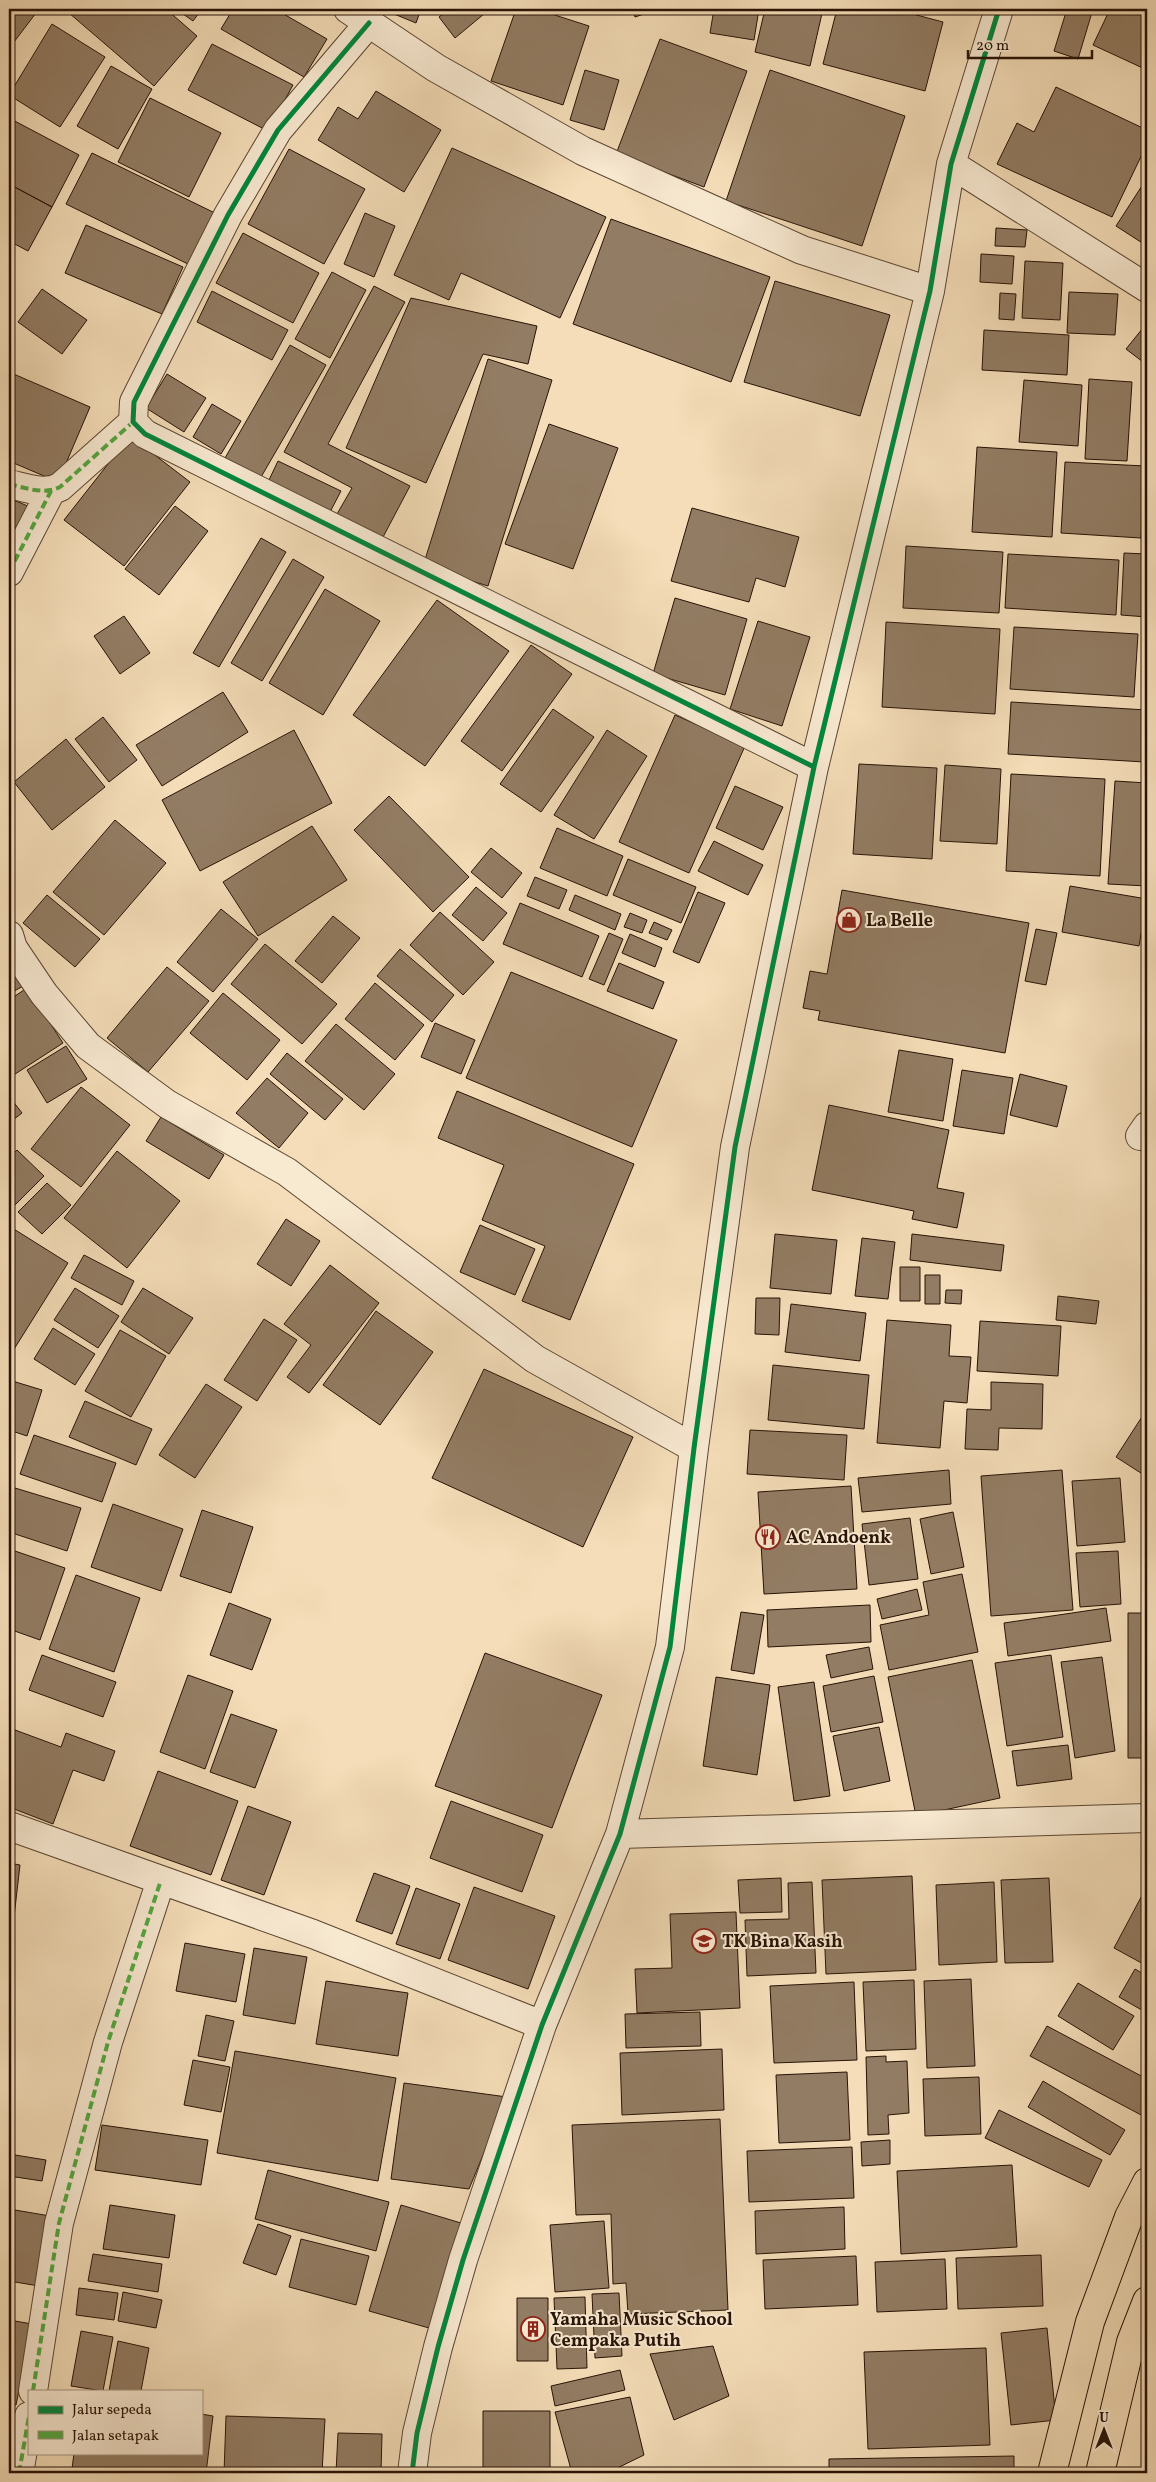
<svg xmlns="http://www.w3.org/2000/svg" width="1156" height="2482" font-family="Vollkorn,serif">
	<rect width="100%" height="100%" fill="#f4ddb8"/>
	<filter id="stains"><feTurbulence type="fractalNoise" baseFrequency=".004" numOctaves="4"/><feColorMatrix values="0 0 0 0 .2 0 0 0 0 .09 0 0 0 0 .02 0 0 0 .5 -.17"/></filter>
	<radialGradient id="worn" r=".72"><stop offset=".6" stop-color="#630" stop-opacity="0"/><stop offset="1" stop-color="#630" stop-opacity=".3"/></radialGradient>
	<path fill="#927c63" stroke="#281306" d="M9 9H39L14 42 9 37Z
		M73 9H166L197 36 154 86 69 13Z
		M176 9H202L193 21Z
		M233 9H275L327 39 304 77 221 29Z
		M382 9H421L416 23Z
		M449 9H490L455 38 439 17Z
		M516 9H536L589 26 563 105 491 81Z
		M632 9H659L635 17Z
		M714 9H759L754 40 710 33Z
		M765 9H823L810 66 755 52Z
		M837 9H894L943 22 925 91 823 64Z
		M1067 9H1093L1078 59 1054 51Z
		M1110 9H1147V70L1093 45Z
		M52 24 105 57 60 127 9 95Z
		M660 39 747 71 704 187 616 154Z
		M212 44 293 85 268 131 188 90Z
		M111 66 152 89 118 149 77 126Z
		M585 70 619 80 604 130 570 120Z
		M770 70 905 116 862 246 726 201Z
		M1056 87 1147 130V144L1112 217 997 164 1017 123 1034 132Z
		M376 91 441 130 404 192 318 140 338 107 358 119Z
		M150 98 221 133 189 197 118 162Z
		M9 118 79 155 52 207 9 184Z
		M452 148 606 217 560 318 461 273 449 300 394 275Z
		M289 149 365 189 324 264 248 224Z
		M92 153 219 215 194 267 66 204Z
		M1147 178V246L1116 226Z
		M9 184 52 207 28 251 9 241Z
		M365 213 395 226 374 277 344 264Z
		M611 219 770 277 731 382 573 324Z
		M86 225 183 267 162 314 65 273Z
		M996 228 1027 230 1025 247 995 246Z
		M243 233 319 273 293 323 216 283Z
		M981 254 1014 256 1012 284 980 282Z
		M1025 261 1063 263 1060 320 1022 318Z
		M332 272 366 290 330 358 295 339Z
		M775 281 890 315 860 416 744 382Z
		M374 286 405 302 328 444 410 486 382 539 337 514 352 488 284 452Z
		M42 289 87 320 62 354 18 322Z
		M212 291 288 330 272 360 197 322Z
		M1069 292 1118 294 1115 335 1067 333Z
		M1000 293 1016 294 1014 320 999 319Z
		M411 298 537 326 528 364 483 354 426 483 346 448Z
		M1147 323V365L1126 349Z
		M984 330 1069 335 1067 375 982 370Z
		M290 345 326 365 257 484 221 465Z
		M488 359 552 380 488 586 423 566Z
		M9 372 90 407 58 482 9 461Z
		M167 374 206 398 184 432 146 408Z
		M1089 379 1132 382 1127 461 1085 459Z
		M1024 380 1082 385 1078 446 1019 442Z
		M212 404 241 421 221 454 193 437Z
		M549 424 618 448 573 569 505 544Z
		M130 436 190 482 124 566 64 520Z
		M977 447 1057 452 1052 537 972 532Z
		M278 461 341 491 330 512 268 482Z
		M1065 462 1145 466 1141 538 1061 533Z
		M9 498 30 507 9 557Z
		M175 506 208 531 159 595 125 569Z
		M692 508 799 537 785 587 756 578 749 602 671 581Z
		M261 538 286 552 219 667 193 653Z
		M906 546 1003 552 999 613 903 608Z
		M1124 553 1147 554V617L1121 615Z
		M1008 554 1119 560 1116 615 1005 608Z
		M293 559 324 577 262 681 231 663Z
		M325 589 380 621 323 715 269 683Z
		M675 598 747 619 725 695 653 674Z
		M437 600 509 651 425 766 353 715Z
		M124 616 150 653 120 674 94 636Z
		M758 621 810 637 782 726 730 709Z
		M886 622 1000 629 995 714 882 707Z
		M1014 627 1138 634 1134 697 1010 689Z
		M531 645 572 674 502 771 461 741Z
		M223 692 248 732 162 786 136 745Z
		M1011 702 1147 710 1145 762 1008 754Z
		M553 709 594 737 541 812 500 784Z
		M675 715 745 746 689 873 619 842Z
		M103 717 137 760 109 782 75 739Z
		M294 730 332 803 200 871 162 800Z
		M607 730 647 756 594 839 554 815Z
		M66 739 105 787 52 830 14 782Z
		M859 764 937 768 932 859 853 854Z
		M945 765 1001 769 997 844 940 841Z
		M1011 774 1105 779 1100 876 1006 871Z
		M1115 781 1147 783V886L1108 884Z
		M735 786 783 807 763 850 716 828Z
		M389 796 469 877 433 912 354 830Z
		M115 820 166 863 104 935 53 892Z
		M312 826 347 880 258 936 223 882Z
		M557 828 623 856 607 896 540 868Z
		M714 841 763 865 748 895 698 871Z
		M491 848 522 873 502 898 471 872Z
		M628 859 696 887 681 923 613 895Z
		M535 877 567 890 559 909 527 896Z
		M1070 886 1147 899 1139 946 1062 932Z
		M476 887 507 913 483 941 452 915Z
		M842 890 1029 923 1005 1053 818 1020 820 1011 803 1008 810 971 827 974Z
		M698 892 725 903 699 963 673 952Z
		M47 895 100 939 75 967 23 923Z
		M575 895 621 914 615 930 569 910Z
		M520 903 599 936 582 977 503 944Z
		M221 909 258 939 213 992 177 962Z
		M440 912 494 962 463 995 410 945Z
		M630 913 647 920 642 933 624 927Z
		M333 916 360 938 322 983 295 961Z
		M654 922 672 930 667 940 649 933Z
		M1036 929 1057 933 1046 985 1025 981Z
		M609 933 623 939 604 985 589 979Z
		M630 934 662 948 655 967 622 953Z
		M265 944 337 1004 302 1044 231 984Z
		M400 949 454 995 432 1022 377 976Z
		M9 957 25 985 9 994Z
		M619 963 664 982 653 1009 607 991Z
		M167 967 209 1001 148 1072 107 1038Z
		M511 972 677 1040 632 1147 466 1078Z
		M375 983 424 1025 395 1060 345 1019Z
		M27 988 63 1043 9 1078V1000Z
		M223 993 280 1040 247 1080 190 1033Z
		M435 1023 475 1040 461 1074 421 1057Z
		M336 1024 395 1074 364 1110 305 1061Z
		M66 1046 87 1079 47 1103 27 1070Z
		M899 1050 953 1059 943 1121 888 1112Z
		M287 1053 343 1099 325 1120 270 1074Z
		M962 1070 1013 1078 1004 1134 953 1126Z
		M1020 1074 1067 1086 1057 1127 1010 1115Z
		M267 1078 308 1113 279 1148 236 1113Z
		M81 1087 130 1125 81 1187 31 1149Z
		M457 1091 634 1164 570 1320 522 1301 545 1246 482 1220 504 1165 438 1138Z
		M9 1096 22 1113 9 1123Z
		M829 1105 949 1130 937 1188 964 1193 957 1228 912 1219 914 1211 812 1190Z
		M161 1117 224 1155 209 1179 146 1141Z
		M17 1150 44 1176 9 1211V1158Z
		M117 1151 180 1201 127 1268 64 1218Z
		M47 1183 71 1205 42 1234 18 1212Z
		M286 1219 320 1241 291 1286 257 1264Z
		M480 1225 535 1249 515 1295 460 1272Z
		M9 1226 68 1263 11 1354 9 1352Z
		M775 1234 837 1240 831 1294 770 1288Z
		M912 1234 1004 1245 1001 1271 910 1260Z
		M862 1238 895 1242 888 1299 855 1296Z
		M84 1255 134 1281 122 1305 71 1278Z
		M330 1265 379 1303 309 1393 287 1377 311 1345 284 1324Z
		M900 1267H920V1301H900Z
		M925 1275H940V1304H925Z
		M75 1288 119 1316 98 1348 54 1320Z
		M143 1288 193 1318 169 1354 121 1322Z
		M946 1290H962L961 1304 945 1303Z
		M1058 1296 1099 1301 1096 1324 1056 1320Z
		M756 1298H780L779 1335 755 1334Z
		M791 1304 866 1313 860 1361 785 1352Z
		M376 1311 433 1352 380 1425 323 1385Z
		M264 1319 297 1340 257 1401 224 1380Z
		M887 1320 951 1325 949 1356 971 1357 967 1403 944 1401 940 1448 877 1443Z
		M980 1321 1061 1326 1058 1376 977 1371Z
		M53 1328 95 1354 75 1385 34 1359Z
		M120 1330 166 1356 131 1417 85 1391Z
		M773 1365 869 1375 864 1429 768 1420Z
		M484 1369 633 1437 583 1547 432 1478Z
		M9 1380 42 1390 27 1436 9 1430Z
		M991 1382 1043 1384 1042 1429 999 1428 998 1450 965 1449 967 1409 991 1410Z
		M206 1384 242 1407 195 1478 159 1455Z
		M85 1401 152 1429 136 1465 69 1437Z
		M1147 1409V1477L1116 1457Z
		M750 1430 847 1435 844 1480 747 1474Z
		M34 1435 116 1463 102 1502 20 1474Z
		M949 1470 951 1504 862 1512 858 1478Z
		M1062 1470 1073 1610 991 1616 981 1476Z
		M1120 1478 1125 1542 1077 1546 1072 1481Z
		M851 1486 857 1589 764 1594 758 1492Z
		M15 1488 81 1508 67 1551 9 1532V1508Z
		M113 1504 183 1529 161 1591 91 1567Z
		M202 1510 253 1527 231 1593 180 1576Z
		M953 1512 964 1567 931 1574 920 1519Z
		M910 1518 918 1579 869 1585 862 1524Z
		M9 1549 65 1568 40 1640 9 1629Z
		M1118 1551 1121 1604 1080 1607 1076 1553Z
		M962 1574 978 1652 889 1670 880 1625 929 1615 923 1582Z
		M76 1575 140 1598 114 1672 49 1649Z
		M917 1589 922 1610 882 1619 877 1599Z
		M229 1603 271 1619 252 1670 210 1655Z
		M870 1605 871 1642 768 1647 767 1610Z
		M1106 1608 1111 1641 1008 1656 1004 1623Z
		M741 1612 764 1615 754 1674 731 1670Z
		M1128 1613H1147V1758H1128Z
		M869 1647 873 1669 831 1678 826 1655Z
		M485 1653 602 1695 552 1828 435 1786Z
		M42 1655 116 1682 103 1717 29 1690Z
		M1051 1655 1063 1737 1007 1746 995 1663Z
		M1102 1657 1115 1751 1075 1758 1061 1662Z
		M972 1660 1000 1798 916 1816 888 1677Z
		M188 1675 233 1691 205 1769 160 1752Z
		M874 1676 883 1722 831 1732 823 1686Z
		M716 1677 770 1685 757 1775 703 1766Z
		M814 1682 830 1796 794 1801 778 1687Z
		M231 1714 277 1730 255 1788 210 1772Z
		M879 1727 890 1781 844 1791 833 1736Z
		M15 1730 61 1747 66 1733 115 1751 104 1781 73 1770 53 1824 9 1807V1747Z
		M1068 1745 1072 1779 1017 1786 1012 1751Z
		M158 1771 238 1801 211 1875 130 1846Z
		M451 1801 543 1835 522 1892 430 1858Z
		M248 1806 291 1822 264 1895 221 1880Z
		M9 1863 20 1865 14 1917 9 1916Z
		M374 1873 410 1886 392 1934 356 1921Z
		M912 1876 916 1970 826 1974 822 1880Z
		M781 1878 782 1912 740 1913 738 1880Z
		M1049 1878 1053 1962 1005 1963 1001 1880Z
		M812 1882 816 1973 747 1976 745 1920 789 1919 788 1883Z
		M994 1882 997 1962 939 1965 936 1885Z
		M1147 1886V1966L1114 1948Z
		M474 1887 555 1916 528 1989 448 1960Z
		M416 1888 460 1904 440 1959 396 1944Z
		M736 1912 740 2008 637 2013 635 1969 672 1968 670 1914Z
		M185 1943 245 1954 236 2002 176 1991Z
		M254 1948 307 1957 295 2024 243 2015Z
		M1135 1969 1147 1976V2013L1119 1997Z
		M971 1979 975 2066 927 2068 924 1981Z
		M914 1980 916 2049 866 2051 863 1982Z
		M326 1981 408 1993 398 2056 316 2044Z
		M854 1982 857 2060 774 2063 770 1986Z
		M1078 1983 1134 2016 1113 2050 1058 2016Z
		M700 2012 701 2046 626 2048 625 2014Z
		M206 2015 234 2021 225 2061 198 2056Z
		M1047 2026 1147 2079V2109L1143 2116 1030 2056Z
		M722 2049 724 2110 622 2115 620 2053Z
		M235 2051 396 2078 378 2181 217 2153Z
		M886 2056V2062L907 2061 909 2113 888 2115 889 2134 868 2135 866 2057Z
		M193 2060 230 2067 221 2112 184 2105Z
		M847 2072 850 2140 779 2143 776 2075Z
		M979 2077 981 2134 925 2136 923 2079Z
		M1043 2081 1125 2130 1110 2155 1028 2107Z
		M404 2083 507 2097 469 2189 391 2179Z
		M999 2110 1102 2160 1089 2187 985 2138Z
		M720 2119 728 2310 628 2314 626 2283 613 2284 611 2214 576 2215 572 2125Z
		M102 2125 208 2140 201 2185 95 2170Z
		M890 2140V2164L862 2166 861 2142Z
		M852 2147 854 2198 749 2202 747 2151Z
		M9 2154 46 2160 42 2181 9 2176Z
		M1012 2165 1017 2247 901 2254 897 2171Z
		M268 2170 389 2202 376 2251 255 2219Z
		M110 2205 175 2215 169 2258 103 2249Z
		M401 2205 461 2223 429 2328 369 2311Z
		M844 2207 845 2249 756 2254 755 2211Z
		M9 2209 56 2217 45 2287 9 2281Z
		M604 2221 609 2288 555 2292 550 2225Z
		M258 2224 291 2236 276 2275 243 2263Z
		M301 2239 369 2256 356 2305 289 2287Z
		M93 2254 162 2264 158 2292 88 2281Z
		M1041 2255 1043 2306 958 2309 956 2258Z
		M856 2256 858 2305 765 2309 763 2260Z
		M945 2259 947 2309 877 2312 875 2262Z
		M79 2288 118 2293 114 2320 76 2315Z
		M123 2292 162 2300 156 2328 118 2321Z
		M619 2293 622 2356 595 2358 592 2294Z
		M585 2297 587 2368 557 2369 554 2298Z
		M517 2298H548V2361H517Z
		M9 2320 32 2324 16 2405 9 2404Z
		M1047 2328 1056 2420 1011 2425 1001 2333Z
		M81 2331 113 2337 103 2391 71 2386Z
		M118 2341 149 2348 141 2391H109Z
		M713 2346 729 2396 674 2420 650 2354Z
		M986 2348 990 2445 868 2449 864 2352Z
		M620 2370 625 2390 555 2406 551 2386Z
		M630 2397 644 2455 607 2473H572L555 2412Z
		M483 2411H550V2473H483Z
		M201 2414 213 2416 206 2473H104L72 2469 74 2453H201Z
		M226 2416 325 2419 322 2473H224Z
		M338 2433 382 2434 381 2473H336Z
		M1014 2456V2473H829V2459Z"/>
	<g fill="none" stroke-linecap="round" stroke-linejoin="round">
		<defs>
			<path id="minor" d="M348 9 436 68 583 151 802 250 930 291
				M369 23 278 130 228 215 134 402 133 422 145 434 814 767
				M951 164 1147 288
				M9 484C26 488 44 495 60 487L133 422
				M9 572 51 491
				M9 935 13 948 44 994 88 1046 167 1104 287 1172 535 1359 694 1448
				M1140 1136 1147 1126
				M9 1826 313 1934 542 2025
				M620 1834 1147 1818
				M33 2391 59 2223 108 2042 161 1880
				M19 2473 29 2416
				M412 2473 417 2433 438 2347 463 2260 542 2025 620 1834 670 1647 694 1448 735 1147 814 767 930 291 951 164 999 9"/>
			<path id="major" d="M1052 2473 1090 2322 1129 2217 1147 2182
				M1100 2473 1131 2342 1147 2301"/>
		</defs>
		<use href="#minor" stroke="#5b4632" stroke-width="30"/>
		<use href="#major" stroke="#281306" stroke-width="30"/>
		<use href="#minor" stroke="#f8e9d1" stroke-width="28"/>
		<use href="#major" stroke="#f4ddb8" stroke-width="28"/>
		<path stroke="#53a840" stroke-width="4" stroke-dasharray="8 4" stroke-linecap="butt" d="M9 484C26 488 44 495 60 487L133 422
			M9 572 51 491
			M33 2391 59 2223 108 2042 161 1880
			M19 2473 29 2416"/>
		<defs>
			<path id="cycleway" d="M369 23 278 130 228 215 134 402 133 422 145 434 814 767
				M412 2473 417 2433 438 2347 463 2260 542 2025 620 1834 670 1647 694 1448 735 1147 814 767 930 291 951 164 999 9"/>
		</defs>
		<use href="#cycleway" stroke="#f8e9d1" stroke-width="8"/>
		<use href="#cycleway" stroke="#00873e" stroke-width="5"/>
	</g>
	<defs>
		<symbol id="shop-ring" viewBox="-11 -11 22 22"><circle r="9.5" fill="#f8e9d1" stroke="#8f2418" stroke-width="1.5"/><path d="M-5-2.5h2.3a2.7 3.5 0 0 1 5.4 0H5L5.5 6h-11ZM-1.5-2.5h3a1.5 2.3 0 0 0-3 0Z" fill="#8f2418"/></symbol>
		<symbol id="restaurant-ring" viewBox="-11 -11 22 22"><circle r="9.5" fill="#f8e9d1" stroke="#8f2418" stroke-width="1.5"/><path d="M-5-6h1v4h1v-4h1v4h1v-4h1v5L-1.5 .5V6h-2V.5L-5-1ZM5-6V6H3V1.5H1.5Q1.5-4 5-6Z" fill="#8f2418"/></symbol>
		<symbol id="school-ring" viewBox="-11 -11 22 22"><circle r="9.5" fill="#f8e9d1" stroke="#8f2418" stroke-width="1.5"/><path d="M0-5L7-2L0 1L-7-2ZM-4 1L0 2.5L4 1V4Q0 6-4 4Z" fill="#8f2418"/></symbol>
		<symbol id="building-ring" viewBox="-11 -11 22 22"><circle r="9.5" fill="#f8e9d1" stroke="#8f2418" stroke-width="1.5"/><path d="M-4-6H4V6H1V3H-1V6H-4ZM-2.5-4.3h1.7v1.8h-1.7ZM.8-4.3h1.7v1.8H.8ZM-2.5-1h1.7V.8h-1.7ZM.8-1h1.7V.8H.8Z" fill="#8f2418"/></symbol>
	</defs>
	<g fill-rule="evenodd">
		<use href="#shop-ring" x="835" y="906" width="28" height="28"/>
		<use href="#restaurant-ring" x="754" y="1523" width="28" height="28"/>
		<use href="#school-ring" x="690" y="1927" width="28" height="28"/>
		<use href="#building-ring" x="519" y="2315" width="28" height="28"/>
	</g>
	<g text-anchor="middle" stroke-width="4" stroke-linejoin="round" paint-order="stroke">
		<g font-size="18" font-weight="bold" fill="#281306" stroke="#f8e9d1" text-anchor="start">
			<text x="866" y="926">La Belle</text>
			<text x="786" y="1543">AC Andoenk</text>
			<text x="722" y="1947">TK Bina Kasih</text>
			<text x="550" y="2325">Yamaha Music School<tspan x="550" dy="21">Cempaka Putih</tspan></text>
		</g>
	</g>
	<rect width="1156" height="2482" fill="none" stroke="#f4ddb8" stroke-width="30"/>
	<rect x="10" y="10" width="1136" height="2462" fill="none" stroke="#281306" stroke-width="2.5"/>
	<rect x="15" y="15" width="1126" height="2452" fill="none" stroke="#281306"/>
	<rect x="28" y="2390" width="175" height="65" fill="#f8e9d1" stroke="#a59380"/>
	<rect x="38" y="2406" width="25" height="8" fill="#00873e" stroke="#a59380"/>
	<text x="72" y="2414" font-size="15" fill="#281306">Jalur sepeda</text>
	<rect x="38" y="2431" width="25" height="8" fill="#53a840" stroke="#a59380"/>
	<text x="72" y="2440" font-size="15" fill="#281306">Jalan setapak</text>
	<g transform="translate(1104 2430)" stroke="#f8e9d1" stroke-width="4" paint-order="stroke">
	<path d="M0-4L9 19L0 12L-9 19Z" fill="#281306"/>
	<text y="-8" font-size="14" font-weight="bold" text-anchor="middle" fill="#281306">U</text>
	</g>
	<path d="M968 50v8h124v-8" fill="none" stroke="#281306" stroke-width="2.5"/>
	<text x="976" y="50" font-size="15" fill="#281306" stroke="#f8e9d1" stroke-width="4" paint-order="stroke">20 m</text>
	<rect width="100%" height="100%" filter="url(#stains)"/>
	<rect width="100%" height="100%" fill="url(#worn)"/>
</svg>
